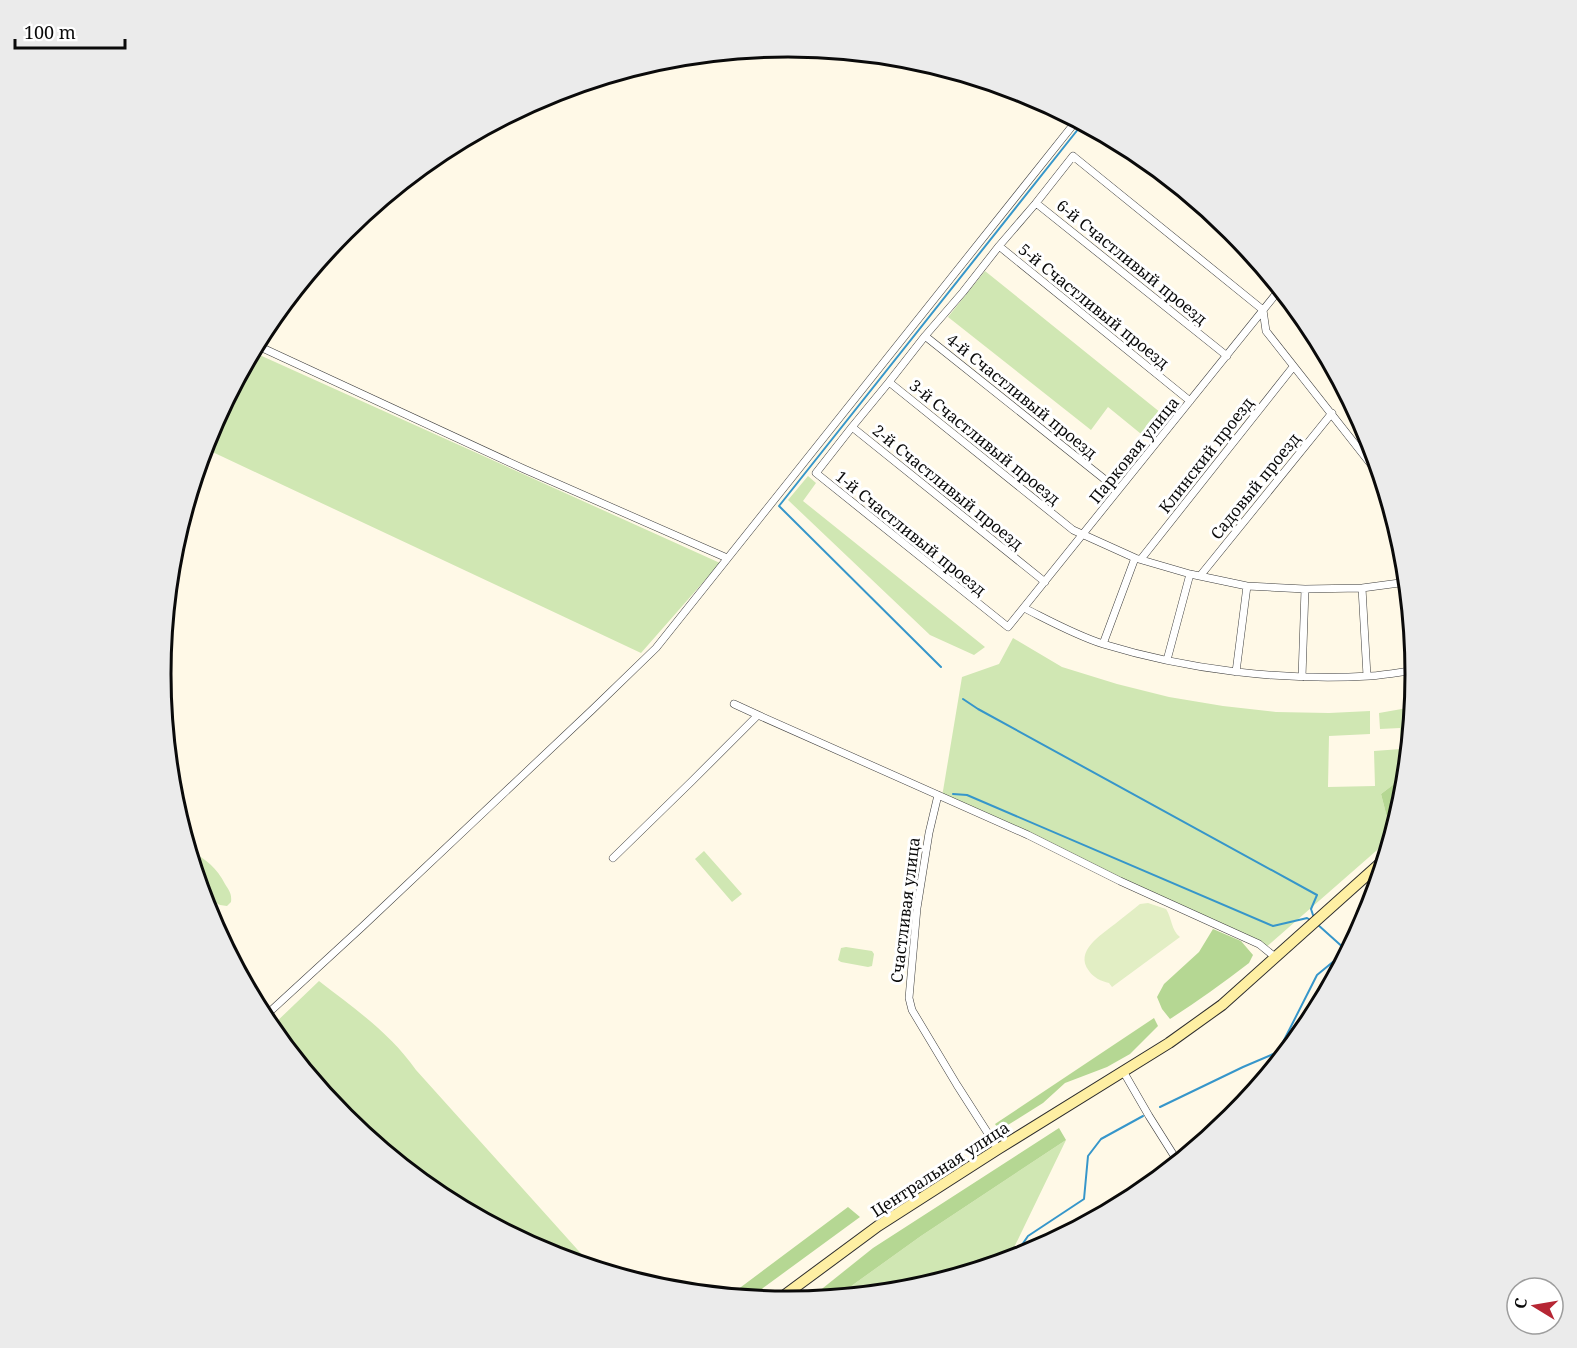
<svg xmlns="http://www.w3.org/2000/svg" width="1577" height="1348" font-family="'Noto Serif',serif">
	<rect width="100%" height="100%" fill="#fff9e7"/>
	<path fill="#d0e7b3" d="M985 271 1166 417 1164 421 1161 419 1146 438 1108 407 1091 430 948 317Z
		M253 352 720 563 641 653 204 448 209 434Z
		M808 476 816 483 803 501 985 647 974 655 930 635 788 500Z
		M1013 638 1062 667 1117 684 1169 697 1223 706 1276 712 1329 713 1370 711V734L1329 736 1328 787 1375 786 1374 751 1401 749 1400 728 1380 729 1379 713 1413 707 1406 775 1381 794 1392 837 1265 948 942 797 962 677 999 664Z
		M190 851C206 859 217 868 225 884 229 890 232 894 231 902L227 906 220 905 204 897Z
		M704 851 742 894 732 902 695 859Z
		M846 947 872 951 874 954 872 966 868 967 841 962 838 960 841 948Z
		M319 981C354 1008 391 1034 416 1070L594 1268 548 1254 440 1196 345 1117 271 1027Z
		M1066 1140 1008 1260 911 1290 836 1297 921 1236Z"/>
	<path fill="#b5d793" d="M1406 775 1404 797 1392 837 1381 794Z
		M1213 929 1241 941 1253 955 1249 963C1223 983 1197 1002 1170 1019L1162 1009 1157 997 1164 984 1199 952Z
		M1154 1018 1158 1026 1130 1054 1107 1067 1065 1083 1043 1103 1003 1128H998L995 1124Z
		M1059 1128 1066 1140 921 1236 836 1297 808 1300 873 1248Z
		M848 1207 860 1217 763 1288 751 1298 729 1296Z"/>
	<path fill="#e2eec4" d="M1148 903 1166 909C1172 918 1171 930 1180 937L1112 987 1109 983C1101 981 1094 978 1089 971 1074 951 1101 935 1115 924 1123 917 1132 911 1140 904Z"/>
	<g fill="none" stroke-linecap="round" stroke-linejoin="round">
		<path stroke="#3696ca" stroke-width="2" d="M941 667 779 506 1083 123
			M963 699 978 709 1317 895 1311 909 1314 918
			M953 794 967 795 1273 926 1303 919 1307 918 1312 921
			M1317 924 1346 950
			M1160 1107 1243 1067 1278 1052 1317 975 1351 947
			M1013 1258 1028 1236 1084 1199 1088 1156 1101 1139 1143 1116"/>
		<defs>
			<path id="minor" d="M1036 203 1073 156 1263 310 1266 331 1381 477
				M999 246 1036 203 1227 356
				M925 336 889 382 1073 530 1135 558 1190 574 1247 586 1305 589 1362 588 1407 582
				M256 345 524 469 727 558
				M889 382 852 427 1045 582
				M852 427 816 473 1008 627 1276 294 1281 290
				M1118 490 925 336 963 292 999 246 1190 401
				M1141 559 1293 367
				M1200 576 1332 413
				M1362 588 1367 676
				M1024 608C1050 621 1075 635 1103 644 1188 670 1281 681 1370 676 1385 675 1401 672 1416 670
				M1103 644 1135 558
				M1167 660 1190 574
				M1236 672 1247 586
				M1302 677 1305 589
				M734 704 758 715
				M938 795 929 833 917 908 909 998 912 1010 957 1085 998 1149
				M613 858 692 781 758 715 1028 835 1120 881 1259 944 1275 957
				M264 1017 362 927 593 709 656 648 1077 120
				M1123 1071 1149 1116 1178 1162"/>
			<path id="secondary" d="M778 1300 878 1226 998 1149 1169 1043 1222 1005 1385 859"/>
		</defs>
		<use href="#minor" stroke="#3d3d3d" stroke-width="8"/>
		<use href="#secondary" stroke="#2c2c2c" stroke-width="12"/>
		<use href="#minor" stroke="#fff" stroke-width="7"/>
		<use href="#secondary" stroke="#feefa3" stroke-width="10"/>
	</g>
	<g text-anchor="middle" stroke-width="6" stroke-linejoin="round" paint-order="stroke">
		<g font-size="16" fill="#0a0a0a" stroke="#fff">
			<text transform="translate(1132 262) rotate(39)" y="6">6-й Счастливый проезд</text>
			<text transform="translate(1094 306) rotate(39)" y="6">5-й Счастливый проезд</text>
			<text transform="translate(1022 396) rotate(39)" y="6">4-й Счастливый проезд</text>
			<text transform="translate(985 442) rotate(39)" y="6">3-й Счастливый проезд</text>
			<text transform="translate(1134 450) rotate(-51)" y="6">Парковая улица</text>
			<text transform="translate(1206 455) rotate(-52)" y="6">Клинский проезд</text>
			<text transform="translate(1255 486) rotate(-51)" y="6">Садовый проезд</text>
			<text transform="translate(948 487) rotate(39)" y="6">2-й Счастливый проезд</text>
			<text transform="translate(911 533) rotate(39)" y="6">1-й Счастливый проезд</text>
			<text transform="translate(905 910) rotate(-83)" y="6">Счастливая улица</text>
			<text transform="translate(940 1169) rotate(-33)" y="6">Центральная улица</text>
		</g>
	</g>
	<path d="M0 0H1577V1348H0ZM171 674a617 617 0 1 1 1234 0a617 617 0 1 1-1234 0Z" fill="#ebebeb" fill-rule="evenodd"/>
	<path fill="none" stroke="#0a0a0a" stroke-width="3" d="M171 674a617 617 0 1 1 1234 0a617 617 0 1 1-1234 0Z"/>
	<g transform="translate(1535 1306) rotate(281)"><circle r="28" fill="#ffffff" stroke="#9d9d9d" stroke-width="1.5"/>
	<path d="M0-4.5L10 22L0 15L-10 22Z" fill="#b62634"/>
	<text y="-9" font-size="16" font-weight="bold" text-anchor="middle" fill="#0a0a0a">С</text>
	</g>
	<path d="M15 39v9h110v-9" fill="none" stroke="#0a0a0a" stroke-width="3"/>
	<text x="24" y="39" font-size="18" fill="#0a0a0a" stroke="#ffffff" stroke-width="4.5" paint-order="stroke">100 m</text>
</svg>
